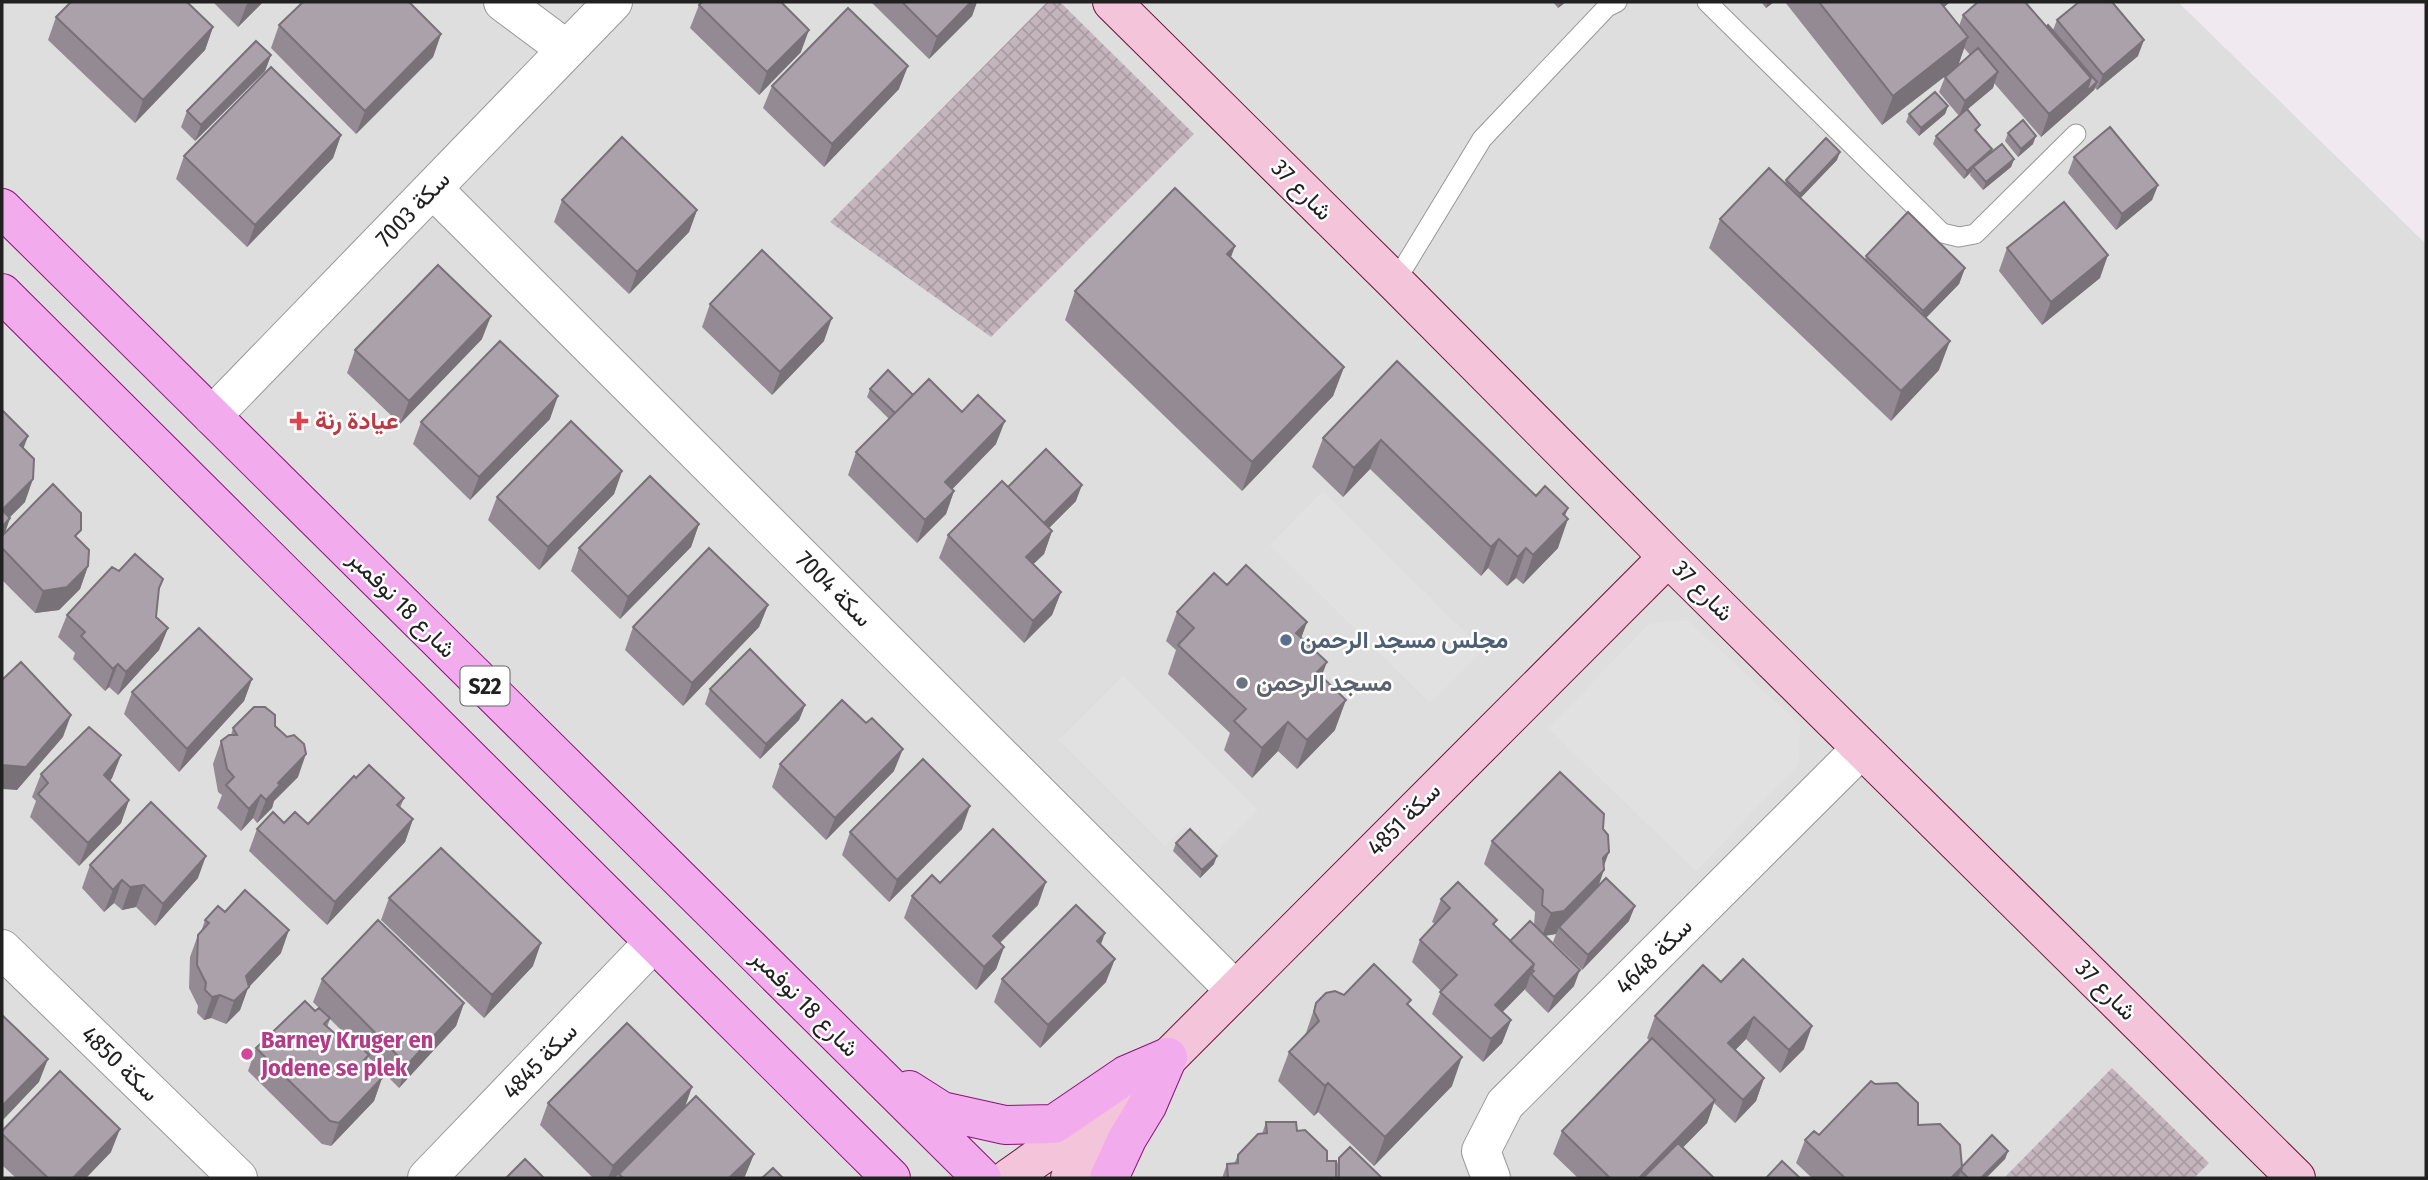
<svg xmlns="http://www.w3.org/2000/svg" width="2428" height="1180" font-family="'Fira Sans Condensed',Vazirmatn,sans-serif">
	<defs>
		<pattern id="construction-cross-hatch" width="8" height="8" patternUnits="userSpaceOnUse" patternTransform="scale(1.75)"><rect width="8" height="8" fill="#c4b5bd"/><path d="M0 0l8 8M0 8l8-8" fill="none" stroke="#a89ba2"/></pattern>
	</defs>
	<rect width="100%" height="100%" fill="#f0e9ef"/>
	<path fill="#dfdedf" d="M2 2H2178L2426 244V1178H2Z"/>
	<path fill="url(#construction-cross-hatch)" d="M1047 2H1060L1194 134 991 337 830 222Z
		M2112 1068 2209 1163 2194 1178H2004Z"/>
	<path fill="#e1e1e1" d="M1323 491 1483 650 1430 703 1270 545Z
		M1688 620 1800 725 1799 764 1696 871 1548 728 1650 623Z
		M1123 676 1258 810 1214 855 1184 826 1165 846 1059 740Z"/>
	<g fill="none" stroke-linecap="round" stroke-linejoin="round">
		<defs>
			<path id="lane" d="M1707 2 1942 233 1959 237 1975 234 2076 134
				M1395 282 1482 139 1607 7 1617 2"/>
			<path id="street" d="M503 2 566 49
				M433 189 1234 989
				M212 416 613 2
				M2 949 238 1178
				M427 1178 653 943
				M1491 1178 1481 1151 1505 1104 1861 749"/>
			<path id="secondary" d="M1112 2 1395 282 1668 557 2296 1178
				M1009 1178 1104 1111
				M1070 1178 1143 1083 1668 557"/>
			<path id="primary" d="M2 208 982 1178
				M2 293 891 1178
				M909 1090 942 1111 1005 1125 1054 1124 1126 1075 1168 1057
				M1109 1178 1127 1139 1147 1106 1168 1057"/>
		</defs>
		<use href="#lane" stroke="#989898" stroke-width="21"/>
		<use href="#street" stroke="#989898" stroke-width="40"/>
		<use href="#secondary" stroke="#6f1137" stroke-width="40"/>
		<use href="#primary" stroke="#8d1179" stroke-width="40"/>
		<use href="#lane" stroke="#fff" stroke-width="19"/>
		<use href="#street" stroke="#fff" stroke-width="38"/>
		<use href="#secondary" stroke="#f3c4da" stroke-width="38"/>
		<use href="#primary" stroke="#f2acee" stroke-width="38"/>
	</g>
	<path fill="#938a93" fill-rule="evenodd" d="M213 2H263L238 27Z
		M871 2H977L972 16 929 59Z
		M1553 2H1566L1558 8Z
		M1761 2H1774L1766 8Z
		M1785 2H1950L1944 7 1959 26 1963 15 2047 26 2053 30 2057 20 2138 56 2097 90 2095 88 2094 90 2083 100 2041 137 1994 83 1993 88 1967 110 1978 132 1992 149 1991 153 2014 159 2011 167 1983 190 1970 175 1971 172 1964 179 1933 144 1936 136 1959 116 1939 92 1945 77 1947 75 1882 125ZM1964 48 1970 55 1958 66Z
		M699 5 801 52 759 95 690 28Z
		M56 17 213 27 205 50 135 123 48 40Z
		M279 25 441 34 433 57 356 134 271 48Z
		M271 55 265 71 195 141 181 127 187 111Z
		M772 86 899 89 824 167 763 108Z
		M1948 106 1945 114 1919 136 1906 122 1909 114Z
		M2008 133 2033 144 2018 157 2005 141Z
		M341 135 333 158 247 247 176 179 184 156Z
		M2074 157 2158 185 2152 200 2116 230 2068 173Z
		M1837 160 1800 198 1865 260 1866 256 1965 268 1959 284 1926 318 1939 370 1891 421 1709 248 1720 219 1785 183 1786 180Z
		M562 200 697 210 689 232 629 294 554 222Z
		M1235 246 1231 257 1344 367 1333 396 1242 491 1065 320 1075 291Z
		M2007 248 2100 278 2042 325 1999 271Z
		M710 304 824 341 772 395 702 327Z
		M482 339 400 424 347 373 355 350Z
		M1397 361 1536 496 1565 516 1558 548 1523 584 1516 578 1507 586 1488 568 1481 576 1370 469 1343 497 1312 467 1323 438Z
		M870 389 913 395 996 444 952 489 954 491 946 514 917 543 848 475 856 452 889 419 867 397Z
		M2 410 24 449 25 502 9 518H10L5 533 78 539 88 566 80 589 59 610 35 613 2 580Z
		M550 419 470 500 413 444 421 422Z
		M622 471 614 494 539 570 488 520 497 497Z
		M1008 487 1076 501 1049 528 1052 531 1044 554 1033 564 1061 592 1052 615 1024 643 939 558 948 535Z
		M699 524 691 547 620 619 571 571 579 548Z
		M119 571 163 579 158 593 156 617 168 628 159 650 118 695 109 687 105 691 73 659 75 653 58 637 67 615Z
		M1227 585 1307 622 1301 638 1321 677 1335 730 1297 769 1278 751 1252 778 1224 750 1230 733 1168 674 1176 650 1166 641 1177 612Z
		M768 605 759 627 683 706 625 650 633 627Z
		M252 679 244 701 179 772 124 714 132 692Z
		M710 689 805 705 799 720 760 759 705 704Z
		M866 723 894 771 826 840 772 787 780 764Z
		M275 726 298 777 274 801 272 808 257 823 253 818 241 831 217 808 222 795 218 792 213 764 221 741 231 735 233 728Z
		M121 755 112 778 110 781 129 800 121 823 79 866 30 817 36 801 32 797 41 774Z
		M356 778 404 798 400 808 413 819 405 842 327 925 249 851 257 829 284 823 308 824Z
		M962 829 889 902 842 855 850 832Z
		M1603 829 1604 866 1598 886 1629 921 1582 970 1553 942 1556 934 1545 936 1574 986 1548 1013 1525 990 1526 988 1502 1012 1511 1020 1502 1043 1483 1062 1432 1014 1441 991 1412 962 1420 940 1435 924 1432 922 1441 899 1495 926 1510 941 1534 925 1535 912 1484 864 1492 841Z
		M1176 843 1214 864 1200 878 1173 851Z
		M90 865 198 878 155 926 136 907 122 910 114 903 104 912 82 888Z
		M940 883 1038 905 1000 943 1004 947 996 969 976 990 904 918 912 896Z
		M389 898 533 966 484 1018 381 920Z
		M205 920 281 953 248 988 240 1010 226 1024 211 1018 204 1020 197 1013 198 1006 189 988 190 957 198 935 201 932Z
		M1101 945 1106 982 1040 1048 994 1002 1002 979Z
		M322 979 464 1003 456 1026 399 1088 368 1057 366 1063 382 1078 374 1101 331 1146 322 1144 248 1071 256 1048 319 1008 313 1002ZM330 1019 355 1044 351 1048 327 1027Z
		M1721 982 1804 1049 1780 1073 1746 1039 1735 1050 1764 1078 1756 1101 1735 1123 1714 1103 1707 1123 1683 1147 1714 1178H1578L1553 1154 1562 1131 1650 1041 1647 1038 1655 1016Z
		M1344 995 1409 1005 1452 1086 1374 1166 1318 1112 1314 1116 1278 1081 1289 1052 1305 1036 1316 1003Z
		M548 1103 684 1108 754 1154 745 1176 744 1178H617L618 1175 615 1178H593L540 1125Z
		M1266 1122 1297 1131 1327 1161 1336 1167 1339 1158 1382 1178H1228L1238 1155 1262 1134Z
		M1918 1125 1962 1167 2008 1151 2005 1159 1986 1178H1812L1796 1163 1805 1140 1819 1135Z
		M2 1131 111 1152 86 1178H16L2 1165Z
		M1227 1164 1228 1178H1222Z"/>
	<path fill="#787178" d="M249 2H263L238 27 247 4Z
		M971 2H977L972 16 929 59 937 37Z
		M1561 2H1566L1558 8Z
		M1768 2H1774L1766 8Z
		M1942 2H1950L1938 12Z
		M213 27 205 50 135 123 143 100Z
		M809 30 801 52 759 95 767 72Z
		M441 34 433 57 356 134 365 111Z
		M1968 37 1958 66 1882 125 1893 96Z
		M2144 40 2138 56 2097 90 2103 75Z
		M271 55 265 71 195 141 201 125Z
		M908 66 899 89 824 167 832 144Z
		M1998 72 1993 88 1959 116 1965 101Z
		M2091 78 2083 100 2041 137 2049 114Z
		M2097 82 2094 90 2083 100 2086 92Z
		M1948 106 1945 114 1919 136 1921 128Z
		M341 135 333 158 247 247 255 225Z
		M2036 136 2033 144 2018 157 2021 149Z
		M1992 149 1989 157 1973 167 1971 172 1964 179 1967 171Z
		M1840 152 1837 160 1797 202 1800 194Z
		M2014 159 2011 167 1983 190 1986 182Z
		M2158 185 2152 200 2116 230 2122 214Z
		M697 210 689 232 629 294 637 272Z
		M1235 246 1224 275 1227 254Z
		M2108 255 2100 278 2042 325 2051 302Z
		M1965 268 1959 284 1917 327 1923 311Z
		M491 316 482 339 400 424 409 401Z
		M832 318 824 341 772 395 780 372Z
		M1950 341 1939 370 1891 421 1901 391Z
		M1344 367 1333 396 1242 491 1252 462Z
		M558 396 550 419 470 500 479 477Z
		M1005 421 996 444 937 505 945 482Z
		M28 436 20 458V445Z
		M1381 440 1370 469 1343 497 1354 468Z
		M622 471 614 494 539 570 548 547Z
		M33 479 25 502 2 525V510Z
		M1082 485 1076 501 1037 540 1043 524Z
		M954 491 946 514 917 543 925 520Z
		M1568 508 1561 526 1568 519 1558 548 1523 584 1533 555 1563 514Z
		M10 518 2 541V527Z
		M699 524 691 547 620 619 628 597Z
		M1052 531 1044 554 1017 580 1026 557Z
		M1499 539 1488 568 1481 576 1491 547Z
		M1526 548 1516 578 1507 586 1518 557Z
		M88 566 80 589 59 610 35 613 43 591Z
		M1061 592 1052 615 1024 643 1033 621Z
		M768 605 759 627 683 706 692 683Z
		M1307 622 1296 652V633Z
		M168 628 159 650 118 695 126 672Z
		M1327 662 1316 691 1317 672Z
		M118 664 109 687 105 691 113 669Z
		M252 679 244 701 179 772 187 749Z
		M1346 700 1335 730 1297 769 1307 740Z
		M805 705 799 720 760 759 766 744Z
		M71 715 63 737 17 790 2 789V765Z
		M1288 722 1278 751 1252 778 1262 748Z
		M903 749 894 771 826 840 835 818Z
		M306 754 298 777 274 801 272 808 257 823 266 800 278 783Z
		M121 755 112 778 95 798 104 775Z
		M261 795 253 818 241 831 249 809Z
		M129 800 121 823 79 866 88 843Z
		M970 806 962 829 889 902 897 880Z
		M413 819 405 842 327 925 335 902Z
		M1609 852 1601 874 1604 870 1596 893 1559 927 1556 934 1542 936 1551 913Z
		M206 856 198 878 155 926 163 904Z
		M1217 856 1214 864 1200 878 1202 870Z
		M122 880 114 903 104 912 113 890Z
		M1046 882 1038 905 984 958 993 936Z
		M144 885 136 907 122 910 130 887Z
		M1635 906 1629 921 1582 970 1588 955Z
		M289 930 281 953 248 988 240 1010 226 1024 234 1001 246 976Z
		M1105 933 1097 956V941Z
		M541 943 533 966 484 1018 492 995Z
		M1004 947 996 969 976 990 984 967Z
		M1115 959 1106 982 1040 1048 1048 1025Z
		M1534 964 1526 988 1487 1028 1495 1005Z
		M1580 970 1574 986 1548 1013 1554 997Z
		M220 995 211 1018 204 1020 212 997Z
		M464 1003 456 1026 399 1088 407 1065Z
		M1754 1017 1746 1039 1720 1066 1728 1043Z
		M1511 1020 1502 1043 1483 1062 1491 1039Z
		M1812 1026 1804 1049 1780 1073 1789 1050Z
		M1462 1057 1452 1086 1374 1166 1385 1137Z
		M48 1059 39 1082 2 1121V1106Z
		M382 1078 374 1101 331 1146 339 1123Z
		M1764 1078 1756 1101 1735 1123 1743 1100Z
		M1328 1083 1318 1112 1314 1116 1325 1086Z
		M692 1087 684 1110 615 1178H608L613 1166Z
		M1715 1100 1707 1123 1653 1178H1639Z
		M120 1129 111 1152 86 1178H73Z
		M2008 1151 2005 1159 1986 1178H1981Z
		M754 1154 745 1176 744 1178H729Z
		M1962 1167 1958 1178H1951Z"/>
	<path fill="#aba1ab" stroke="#787178" stroke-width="2" d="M71 2H187L213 27 143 100 56 17Z
		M303 2H409L441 34 365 111 279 25Z
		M702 2H781L809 30 767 72 699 5Z
		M902 2H971L937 37Z
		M1819 2H1940L1968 37 1893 96Z
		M1978 2H2025L2091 78 2049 114 1963 15Z
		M2079 2H2112L2144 40 2103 75 2057 20Z
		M848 8 908 66 832 144 772 86Z
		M2048 25 2097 82 2086 92 2091 78 2047 26Z
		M256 41 271 55 201 125 187 111Z
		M1978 48 1998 72 1965 101 1945 77Z
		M271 67 341 135 255 225 184 156Z
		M1935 92 1948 106 1921 128 1909 114Z
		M1967 109 1980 125 1975 130 1992 149 1967 171 1936 136Z
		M2023 120 2036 136 2021 149 2008 133Z
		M2110 127 2158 185 2122 214 2074 157Z
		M622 137 697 210 637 272 562 200Z
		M1826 138 1840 152 1800 194 1786 180Z
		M2002 144 2014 159 1986 182 1973 167Z
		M1769 168 1950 341 1901 391 1720 219Z
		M1175 188 1235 246 1227 254 1344 367 1252 462 1075 291Z
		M2064 202 2108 255 2051 302 2007 248Z
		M1908 212 1965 268 1923 311 1866 256Z
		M762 250 832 318 780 372 710 304Z
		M438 265 491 316 409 401 355 350Z
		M500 341 558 396 479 477 421 422Z
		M1397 361 1536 496 1545 486 1568 508 1563 514 1568 519 1533 555 1526 548 1518 557 1499 539 1491 547 1381 440 1354 468 1323 438Z
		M888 370 913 395 895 413 870 389Z
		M929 379 962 412 978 395 1005 421 945 482 954 491 925 520 856 452Z
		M2 410 28 436 20 445 34 459 33 479 2 510 10 518 2 527Z
		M571 421 622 471 548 547 497 497Z
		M1046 449 1082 485 1044 523 1008 487Z
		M650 476 699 524 628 597 579 548Z
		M1002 481 1052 531 1026 557 1061 592 1033 621 948 535Z
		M53 484 81 513V530L75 536 89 550 88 566 67 587 43 591 2 548V536Z
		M709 548 768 605 692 683 633 627Z
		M135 554 163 579 159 588 156 617 168 628 126 672 118 664 113 669 81 636 85 632 67 615 112 567 119 571Z
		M1246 565 1307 622 1296 633 1327 662 1317 672 1346 700 1307 740 1288 722 1262 748 1234 721 1246 709 1178 645 1194 628 1177 612 1214 573 1227 585Z
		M199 628 252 679 187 749 132 692Z
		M750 649 805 705 766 744 710 689Z
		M21 662 71 715 26 767 2 765V680Z
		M842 700 866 723 872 718 903 749 835 818 780 764Z
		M254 707H265L275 715V726L287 737 294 735 304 744 306 754 278 783 280 785 266 800 261 795 249 809 226 785 234 777 227 769 221 741 229 735H237L233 728Z
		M89 727 121 755 104 775 129 800 88 843 38 794 48 783 41 774Z
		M923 759 970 806 897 880 850 832Z
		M369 765 404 798 397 805 413 819 335 902 257 829 273 812 284 823 295 812 308 824 354 776 356 778Z
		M1560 772 1604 814 1603 829 1608 835 1609 852 1603 858 1604 870 1564 911 1551 913 1542 905 1543 890 1492 841Z
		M151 802 206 856 163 904 144 885 130 887 122 880 113 890 90 865Z
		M993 829 1046 882 993 936 1004 947 984 967 912 896 932 875 940 883Z
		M1190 829 1217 856 1202 870 1176 843Z
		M441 848 541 943 492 995 389 898Z
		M1606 878 1635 906 1588 955 1559 927Z
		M1458 882 1497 920 1493 924 1534 964 1495 1005 1511 1020 1491 1039 1440 992 1457 975 1420 940 1450 908 1441 899Z
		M245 890 289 930 246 976 249 987 234 1001 220 995 212 997 205 990 206 983 197 965 198 935 209 923 205 920 218 906 225 912Z
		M1076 905 1105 933 1097 941 1115 959 1048 1025 1002 979Z
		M378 920 464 1003 407 1065 322 979Z
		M1530 921 1580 970 1554 997 1531 974 1534 971 1532 970 1534 964 1510 941Z
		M1743 959 1812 1026 1789 1050 1754 1017 1728 1043 1764 1078 1743 1100 1655 1016 1703 965 1721 982Z
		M1374 964 1411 1000 1407 1004 1462 1057 1385 1137 1328 1083 1325 1086 1289 1052 1319 1021 1314 1012 1316 1003 1326 993 1335 991 1344 995Z
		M305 1001 315 1011 319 1008 330 1018 324 1024 351 1048 357 1043 369 1055 364 1060 382 1078 339 1123 330 1121 256 1048Z
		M2 1015 48 1059 2 1106Z
		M627 1023 692 1087 613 1166 548 1103Z
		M1652 1038 1715 1100 1639 1178H1610L1562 1131Z
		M60 1071 120 1129 73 1178H48L2 1134V1131Z
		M1871 1081 1875 1084 1897 1083 1918 1103V1125L1940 1124 1960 1145 1962 1167 1951 1178H1845L1805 1140 1814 1131 1819 1135Z
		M696 1096 754 1154 729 1178H623L619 1174Z
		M1266 1122H1296L1297 1131 1305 1130 1327 1151V1161H1336V1178H1228L1227 1164 1238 1163V1155L1258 1134 1267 1133Z
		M1992 1135 2008 1151 1981 1178H1968L1961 1171 1962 1167 1959 1170Z
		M1678 1143 1714 1178H1643Z
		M1350 1147 1382 1178H1339V1158Z
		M525 1159 544 1178H506Z
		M1782 1161 1800 1178H1766Z
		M773 1168 783 1178H762Z"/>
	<path fill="#e0444e" stroke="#fff" stroke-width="2.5" d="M295.5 410.5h7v7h7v7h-7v7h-7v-7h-7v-7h7z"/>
	<circle fill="#5c6f8a" stroke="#fff" stroke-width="2.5" cx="1286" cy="640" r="7"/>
	<circle fill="#6b7280" stroke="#fff" stroke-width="2.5" cx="1242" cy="683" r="7"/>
	<circle fill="#d1479c" stroke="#fff" stroke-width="2.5" cx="247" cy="1054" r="7"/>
	<g text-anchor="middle" stroke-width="5" stroke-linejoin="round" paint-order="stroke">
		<rect fill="#fff" stroke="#646464" stroke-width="2" x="460.5" y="666.5" width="49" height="39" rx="5"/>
		<g font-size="23" font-weight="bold" fill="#212121">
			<text x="485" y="694">S22</text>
		</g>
		<g font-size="24" fill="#212121" stroke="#fff">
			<text transform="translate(1302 190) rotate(45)" y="8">شارع 37</text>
			<text transform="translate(413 209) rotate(-46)" y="8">سكة 7003</text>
			<text transform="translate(834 589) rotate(45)" y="8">سكة 7004</text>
			<text transform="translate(1703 591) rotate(45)" y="8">شارع 37</text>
			<text transform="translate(402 604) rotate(45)" y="8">شارع 18 نوفمبر</text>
			<text transform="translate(1404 819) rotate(-45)" y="8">سكة 4851</text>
			<text transform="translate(1654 956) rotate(-45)" y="8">سكة 4648</text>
			<text transform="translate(2106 990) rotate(45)" y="8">شارع 37</text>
			<text transform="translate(805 1003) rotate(45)" y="8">شارع 18 نوفمبر</text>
			<text transform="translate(540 1061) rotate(-46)" y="8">سكة 4845</text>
			<text transform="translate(120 1064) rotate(44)" y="8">سكة 4850</text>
		</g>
		<g font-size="24" font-weight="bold" fill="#be3a42" stroke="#fff" text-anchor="start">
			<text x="315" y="429">عيادة رنة</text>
		</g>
		<g font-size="24" font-weight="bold" fill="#4e5e75" stroke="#fff" text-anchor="start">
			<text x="1300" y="648">مجلس مسجد الرحمن</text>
		</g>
		<g font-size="24" font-weight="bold" fill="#5b616d" stroke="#fff" text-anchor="start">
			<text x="1256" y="691">مسجد الرحمن</text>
		</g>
		<g font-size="24" font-weight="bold" fill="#b23c85" stroke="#fff" text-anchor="start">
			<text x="261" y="1048">Barney Kruger en<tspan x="261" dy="28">Jodene se plek</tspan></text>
		</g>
	</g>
	<rect width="2428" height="1180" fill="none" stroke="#212121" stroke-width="7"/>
</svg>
